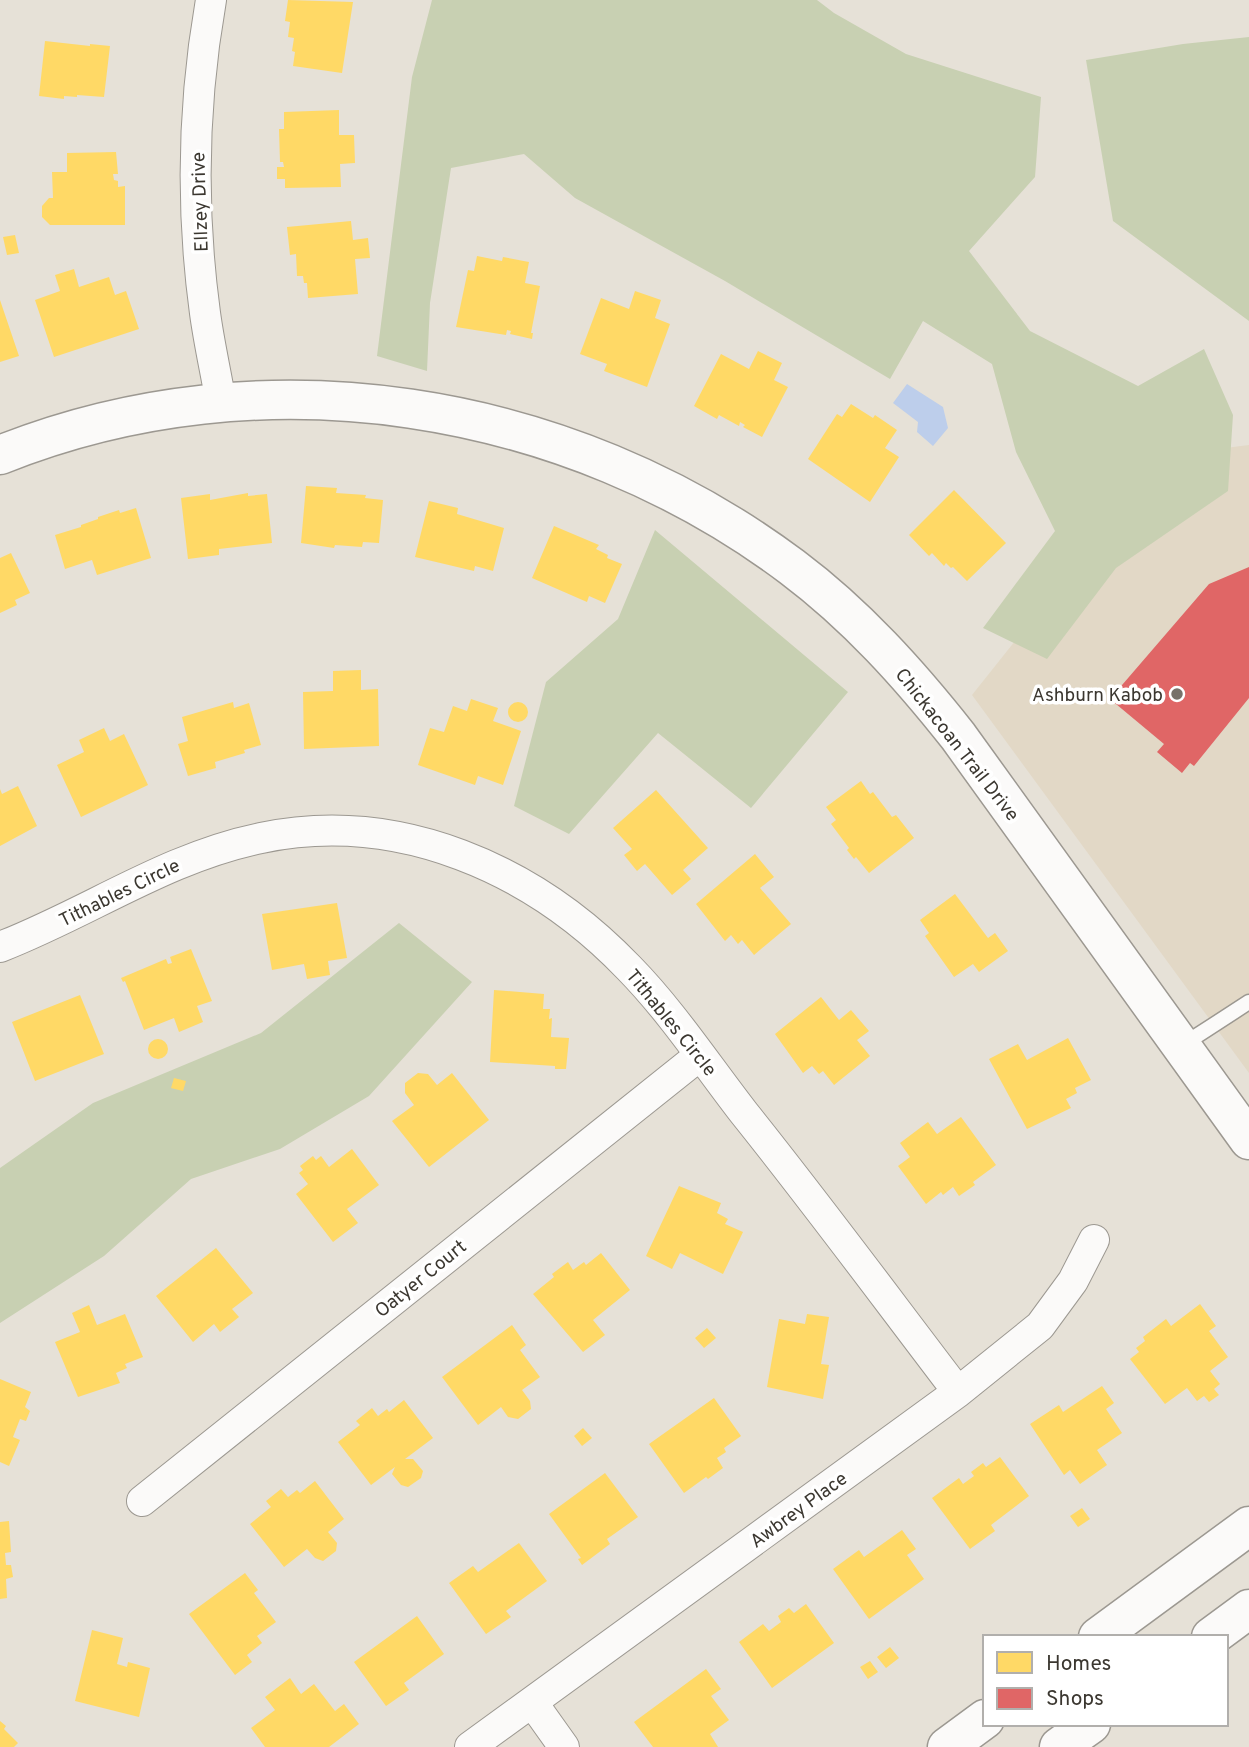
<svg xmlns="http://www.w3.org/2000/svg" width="1249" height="1747" font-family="Overpass,sans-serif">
	<rect width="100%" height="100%" fill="#e6e1d7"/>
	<path fill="#e2d8c6" d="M1249 445V1073L972 695 1162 456Z"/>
	<path fill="#c8d0b2" d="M432 0H817L834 13 906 54 1041 97 1035 177 969 251 1030 331 1138 386 1204 349 1233 415 1228 491 1116 568 1047 659 983 628 1055 531 1016 452 992 364 923 321 890 379 725 281 575 198 524 154 451 168 430 303 427 371 377 356 412 77Z
		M1249 37V321L1113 221 1086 60 1183 44Z
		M655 530 848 692 751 808 658 733 569 834 514 806 546 682 618 619Z
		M399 923 472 982 369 1096 280 1149 191 1179 104 1256 0 1323V1168L93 1103 261 1033Z"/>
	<path fill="#bdceeb" d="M907 384 943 407 948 428 933 446 917 432 918 422 893 403Z"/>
	<path fill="#ffd966" d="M288 0 353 2 342 73 293 66 295 52 292 51 294 38 288 37 290 22 285 21Z
		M45 41 90 46V44L110 46 104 97 77 95V97L64 96V99L39 96Z
		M339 110V135H354L355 163 340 164 341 187 285 188V179H277V167H284L283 162H280L279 129H284V112Z
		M116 152 118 174H113L114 180 118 181V187L125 186V225H50L42 217V206L49 198H53L52 172H67V153Z
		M351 221 353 240 368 238 370 258 355 259 358 294 308 298 307 283H304L303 276H297L296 254 290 255 287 227Z
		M15 235 19 253 7 255 3 237Z
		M477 256 502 261 503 257 529 262 525 283 540 286 531 333H533L532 339 510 334 511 331 507 330 506 335 456 327 468 270 474 271Z
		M74 269 79 287 109 277 115 295 126 291 139 329 54 357 35 300 60 291 55 275Z
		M635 291 661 300 655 318 670 324 647 387 604 371 607 364 580 354 601 298 629 309Z
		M0 300 19 356 0 362Z
		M758 351 782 363 774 380 788 387 762 437 743 427 745 425 740 422 739 426 719 415 717 419 694 406 721 354 749 369Z
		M851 404 873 418 875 415 897 430 885 448 899 457 870 502 808 459 837 414 842 417Z
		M306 486 337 488 336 493 366 495 365 498 383 500 379 543 363 542 362 547 335 545 334 548 301 543Z
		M954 490 1006 543 967 581 953 567 951 568 946 563 944 566 932 553 929 556 909 535Z
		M248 493V496L267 494 272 543 219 549V555L188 559 181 498 210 494V500Z
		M429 501 458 508 457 514 504 528 493 571 475 566 474 571 415 557Z
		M136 508 151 558 97 575 92 560 65 569 55 535 81 527V525L98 519V517L119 510 120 513Z
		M554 526 599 545 596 549 608 555 607 558 622 564 605 603 589 596 587 602 532 578Z
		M11 553 30 593 15 600 17 605 0 613V558Z
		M361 670V690L378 689 379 746 304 749 303 692 333 691V671Z
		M471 699 498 708 493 721 521 731 503 785 478 776 475 785 418 765 430 728 444 732 453 706 467 711Z
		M508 712a10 10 0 1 1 20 0a10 10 0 1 1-20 0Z
		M233 702 234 708 249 703 261 745 244 750 245 753 215 762 216 768 188 776 178 744 188 741 182 717Z
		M104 728 110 741 124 734 148 785 81 817 57 765 84 752 79 740Z
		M861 781 870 794 873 792 892 817 896 815 914 838 869 873 856 857 854 859 847 850 849 848 831 824 836 820 826 807Z
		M18 786 37 826 0 846V789L2 794Z
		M656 790 708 848 683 870 691 879 672 895 645 864 637 871 624 855 632 849 613 828Z
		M755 854 774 877 760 888 791 924 754 955 742 940 738 944 731 935 725 941 696 904Z
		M955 894 988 938 995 933 1008 951 979 972 973 964 954 977 925 936 929 933 920 920Z
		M337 903 347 958 328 961 330 975 307 979 304 964 272 970 262 914Z
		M191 949 212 1001 197 1006 203 1022 179 1032 174 1018 144 1030 125 981 123 982 121 978 166 959 168 964 172 963 170 957Z
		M494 990 544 994 543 1009H550L549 1019 552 1018 551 1037 569 1038 566 1069H555V1066L490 1062Z
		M80 995 104 1054 35 1081 12 1022Z
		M821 997 839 1020 851 1010 869 1031 857 1040 870 1056 834 1085 823 1071 819 1074 812 1066 803 1073 775 1034Z
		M1068 1038 1091 1080 1075 1088 1077 1093 1066 1099 1071 1108 1027 1129 989 1059 1018 1044 1027 1060Z
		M148 1049a10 10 0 1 1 20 0a10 10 0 1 1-20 0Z
		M418 1073 428 1074 437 1085 452 1073 489 1120 429 1167 392 1121 414 1105 405 1093V1083Z
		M174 1078 186 1081 183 1091 171 1088Z
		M961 1117 996 1165 973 1182 975 1185 959 1196 953 1187 943 1195 941 1192 926 1204 898 1166 910 1157 900 1143 928 1122 937 1134Z
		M352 1149 379 1185 347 1209 358 1223 333 1242 296 1194 308 1184 299 1173 303 1170 300 1166 313 1156 316 1160 321 1156 329 1167Z
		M679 1186 721 1203 717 1213 728 1219 725 1224 743 1232 723 1274 680 1253 672 1269 646 1256Z
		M216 1248 253 1293 232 1309 239 1317 220 1332 214 1324 193 1342 156 1296Z
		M601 1253 630 1290 593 1320 605 1335 583 1352 533 1294 554 1277 552 1274 568 1262 573 1270 584 1262 586 1265Z
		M1200 1304 1216 1326 1209 1331 1228 1357 1210 1371 1220 1384 1214 1389 1219 1395 1209 1402 1204 1396 1197 1401 1187 1388 1165 1404 1130 1359 1139 1352 1136 1348 1145 1341 1143 1337 1166 1319 1171 1326Z
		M89 1305 97 1325 125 1314 143 1357 125 1364 127 1368 116 1373 120 1383 78 1397 55 1342 80 1332 72 1313Z
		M807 1314 829 1317 821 1364 829 1365 823 1399 767 1387 779 1319 805 1324Z
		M512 1325 526 1345 520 1350 540 1377 522 1390 530 1401 531 1409 518 1419 508 1417 501 1407 478 1425 442 1377Z
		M707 1328 716 1338 704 1348 695 1338Z
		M0 1379 31 1392 25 1407 30 1411 26 1421 20 1419 13 1437 20 1440 9 1466 0 1462Z
		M1102 1386 1114 1403 1106 1409 1122 1433 1097 1450 1107 1465 1080 1484 1070 1470 1064 1475 1030 1424 1059 1405 1063 1412Z
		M714 1398 741 1436 724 1448 726 1452 717 1458 723 1468 708 1479 706 1477 684 1493 649 1444Z
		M404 1400 433 1438 405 1459H413L423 1471 421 1478 408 1487 401 1485 392 1474 395 1467 371 1485 338 1442 360 1425 356 1421 372 1408 378 1416 387 1409 389 1412Z
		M583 1428 592 1438 582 1446 574 1436Z
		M1000 1457 1029 1496 991 1525 995 1531 970 1549 932 1498 959 1478 963 1484 974 1476 971 1472 983 1463 986 1467Z
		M605 1473 638 1517 607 1539 610 1544 582 1565 578 1559 581 1558 549 1514Z
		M315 1481 344 1519 328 1532 337 1543 336 1551 323 1561 315 1558 307 1549 284 1567 250 1524 271 1507 266 1501 281 1489 288 1497 297 1490 300 1493Z
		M1082 1508 1090 1519 1078 1527 1070 1516Z
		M9 1521 11 1552 5 1553 6 1565H11L13 1577 6 1579 7 1598 0 1599V1522Z
		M902 1530 916 1549 907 1555 924 1579 869 1619 833 1569 859 1550 864 1557Z
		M519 1543 547 1581 506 1611 511 1617 486 1634 449 1583 473 1566 478 1572Z
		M245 1573 258 1590 254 1593 276 1622 257 1636 262 1643 247 1655 252 1662 235 1675 189 1614Z
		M806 1604 834 1643 772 1688 739 1642 763 1624 769 1631 781 1622 778 1616 789 1608 794 1613Z
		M417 1616 444 1654 404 1683 409 1690 386 1706 354 1662Z
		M92 1630 123 1638 117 1664 127 1667 128 1662 150 1668 139 1717 75 1701Z
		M890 1647 899 1658 886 1668 877 1657Z
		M870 1661 878 1672 868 1679 860 1667Z
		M706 1669 721 1689 711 1696 729 1720 710 1734 718 1747H653L634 1722Z
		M290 1678 301 1694 314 1684 335 1711 344 1704 359 1724 329 1747H265L251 1728 275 1710 265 1697Z
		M0 1721 6 1726 4 1729 18 1743 14 1747H0Z"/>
	<path fill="#e06666" d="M1249 567V698L1194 766 1190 763 1182 773 1157 752 1164 744 1110 699 1209 584Z"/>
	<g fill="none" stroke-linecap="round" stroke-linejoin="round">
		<defs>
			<path id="lane" d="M1181 1046 1249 1002"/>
			<path id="street" d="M211 0C193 102 191 210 205 313 209 343 216 373 221 403
				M0 947C88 913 167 857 261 838 399 809 534 869 629 968 672 1012 706 1064 744 1113 817 1204 887 1299 958 1392
				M142 1501 699 1056
				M532 1702 564 1747
				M470 1747 958 1392 1040 1326 1073 1281 1094 1240"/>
			<path id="secondary" d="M0 455C262 350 568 399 792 567 856 615 909 674 958 736L1249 1140
				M1098 1637 1249 1526
				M1211 1637 1249 1609
				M947 1747 985 1719
				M1059 1747 1091 1724"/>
		</defs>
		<use href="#lane" stroke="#9c9891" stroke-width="17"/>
		<use href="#street" stroke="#9c9891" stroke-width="32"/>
		<use href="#secondary" stroke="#9c9891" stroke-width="41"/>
		<use href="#lane" stroke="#fbfaf9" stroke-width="14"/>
		<use href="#street" stroke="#fbfaf9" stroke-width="30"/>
		<use href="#secondary" stroke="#fbfaf9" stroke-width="38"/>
	</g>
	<circle fill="#77726a" stroke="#fff" stroke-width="2.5" cx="1177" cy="694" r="7"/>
	<g text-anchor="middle" stroke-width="7" stroke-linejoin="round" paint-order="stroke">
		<g font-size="19" fill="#3b3730" stroke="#fff">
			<text transform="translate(199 202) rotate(-92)" y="7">Ellzey Drive</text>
			<text transform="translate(958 744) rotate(52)" y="7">Chickacoan Trail Drive</text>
			<text transform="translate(119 892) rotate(-26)" y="7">Tithables Circle</text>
			<text transform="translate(672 1022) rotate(51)" y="7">Tithables Circle</text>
			<text transform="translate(420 1278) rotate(-39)" y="7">Oatyer Court</text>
			<text transform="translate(798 1509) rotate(-36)" y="7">Awbrey Place</text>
		</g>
		<g font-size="19" fill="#3b3730" stroke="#fff" text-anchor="end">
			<text x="1163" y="701">Ashburn Kabob</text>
		</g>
	</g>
	<rect x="983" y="1635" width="245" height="91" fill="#ffffff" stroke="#b1afac" stroke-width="2"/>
	<rect x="997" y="1652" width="35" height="21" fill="#ffd966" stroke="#b1afac" stroke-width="2"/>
	<text x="1046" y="1670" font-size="21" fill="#3b3730">Homes</text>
	<rect x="997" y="1688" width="35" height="21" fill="#e06666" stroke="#b1afac" stroke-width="2"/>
	<text x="1046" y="1705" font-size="21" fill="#3b3730">Shops</text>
</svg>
